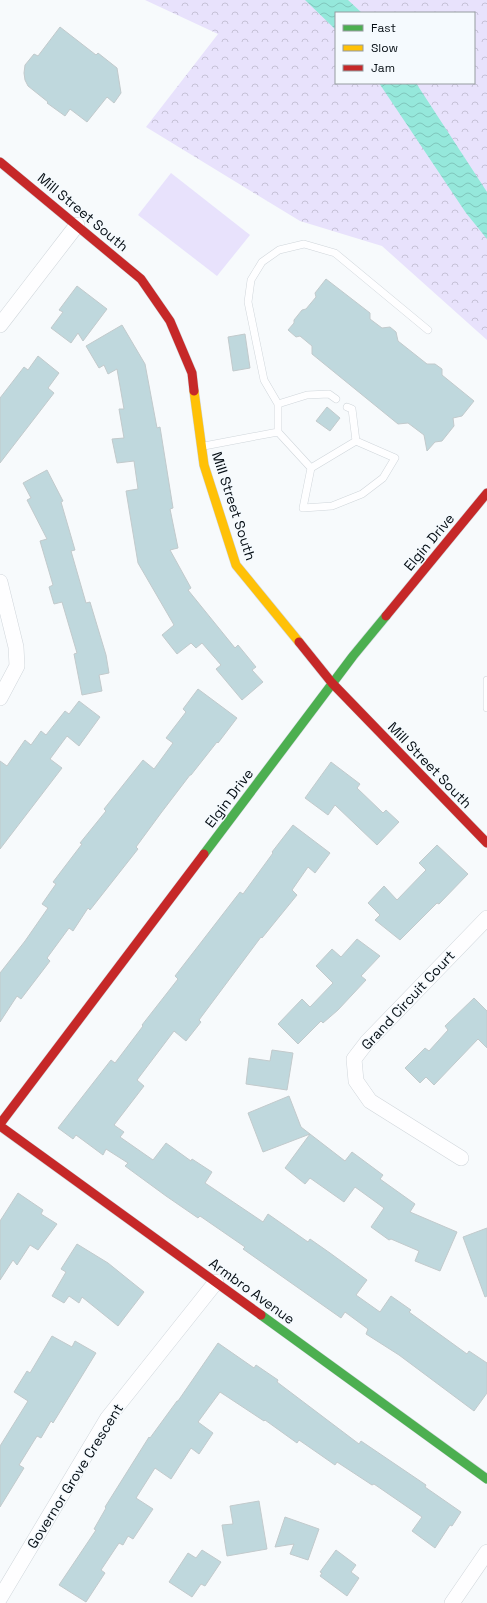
<svg xmlns="http://www.w3.org/2000/svg" width="487" height="1603" font-family="'Space Grotesk',sans-serif">
	<defs>
		<pattern id="park-crowns" width="20" height="18" patternUnits="userSpaceOnUse"><rect width="20" height="18" fill="#e8e2fc"/><path d="M2 6a3 3 0 1 1 6 0M12 15a3 3 0 1 1 6 0" fill="none" stroke="#c6c1d7"/></pattern>
		<pattern id="water-waves" width="16" height="10" patternUnits="userSpaceOnUse"><rect width="16" height="10" fill="#95e8db"/><path d="M0 5q4-4 8 0t8 0" fill="none" stroke="#7fc6bb"/></pattern>
	</defs>
	<rect width="100%" height="100%" fill="#f7fafc"/>
	<path fill="url(#park-crowns)" fill-rule="evenodd" d="M145 0H487V340L382 246 300 221 146 127 218 34ZM336 13H474V83H336Z"/>
	<path fill="#e8e2fc" d="M171 173 250 235 217 276 138 215Z"/>
	<path fill="url(#water-waves)" d="M305 0H348L362 13H336V30Z
		M379 83H416L487 192V239L466 213Z"/>
	<path fill="#bfd8dd" stroke="#c2cacc" d="M60 27 96 55 98 53 117 68 121 93 114 103 107 97 87 122 70 109 65 116 47 103 48 102 28 86 25 80 24 73 25 65 34 54 38 56Z
		M326 279 370 313V319L382 328 390 327 396 332 398 341 427 364H435L442 369V375L474 401 462 416 453 418 454 426 442 441 435 442 427 451 424 435 408 423 398 424 312 354V346L300 336 296 337 288 330 294 323V320L302 310 306 309 316 297 315 293Z
		M77 286 107 309 83 341 78 333 71 343 51 328 63 312 59 310Z
		M122 325 145 364 157 428 160 427 173 508 170 509 178 548 170 550 191 588 188 590 235 648 238 645 256 667 252 670 263 682 242 700 216 669 221 665 202 643 196 648 191 643 177 654 162 635 174 625 138 563 126 491 138 489 134 461 117 463 112 439 124 438 119 409H124L117 369 108 374 104 365 99 368 86 346Z
		M245 334 250 368 233 371 228 337Z
		M38 356 59 373 48 388 54 393 0 463V398L24 367 28 370Z
		M327 407 340 418 330 431 316 421Z
		M47 470 63 501 61 502 75 550 71 551 86 603 90 602 106 655 109 673 99 675 102 691 82 695 74 654 77 653 62 602 54 604 49 587 53 585 40 541 47 539 27 500 31 498 23 483Z
		M198 689 237 718 218 743 217 742 191 775H190L161 813 136 847 138 849 90 910 88 908 73 931 69 928 47 958 50 961 21 999 17 996 0 1022V973L25 941 48 908 42 904 56 884 53 882 82 844 80 843 106 811 104 809 143 760 154 769 173 743 166 738 186 712 183 709Z
		M79 701 100 717 79 746 67 736 50 759 62 768 0 849V761L7 766 25 740 31 745 41 731 46 735 65 711 69 714Z
		M331 762 360 784 357 788 383 813 386 810 399 822 377 845 335 805 328 815 305 798Z
		M293 825 330 853 315 873 308 867 292 890 297 895 262 938 261 937 199 1020 201 1022 186 1041 174 1031 137 1080 144 1086 114 1125 124 1132 120 1137 153 1160 166 1143 191 1161 192 1159 212 1172 205 1183 263 1222 268 1214 308 1242 310 1239 330 1253 367 1280 356 1295 380 1312 391 1296 411 1310 409 1312 467 1354 469 1351 487 1363V1393L474 1411 399 1355 366 1334 368 1329 345 1312 341 1318 243 1249 245 1247 200 1216 198 1218 166 1196 125 1166 128 1163 106 1149 103 1155 76 1135 73 1139 58 1128 111 1060 115 1063 143 1026 142 1025 178 979 175 976 240 892 243 894 273 853 272 852Z
		M437 845 468 874 439 904 437 903 400 940 375 920 380 915 368 903 384 886 397 900 426 870 419 863Z
		M357 939 380 956 361 976 366 980 338 1010 323 1023 321 1021 298 1044 278 1024 302 999 310 1007 333 983 316 966 332 949 341 957Z
		M474 998 487 1011V1048L478 1039 434 1085 426 1077 420 1083 405 1068 425 1048 429 1051 448 1030 445 1026Z
		M272 1050 293 1053 287 1090 246 1084 249 1058 270 1061Z
		M289 1096 301 1127 310 1134 263 1152 248 1113Z
		M310 1134 345 1161 352 1152 383 1175 380 1179 415 1204 410 1212 457 1232 440 1271 415 1261 419 1251 391 1239 389 1240 371 1227 384 1208 355 1187 344 1202 310 1178 305 1184 285 1168Z
		M18 1193 43 1210 41 1214 57 1224 38 1250 30 1245 17 1265 13 1260 0 1280V1221Z
		M487 1228V1296L485 1297 463 1237Z
		M77 1244 108 1263 144 1292 118 1326 82 1297 79 1303 69 1296 64 1303 52 1296 66 1272 61 1269Z
		M52 1336 72 1347 75 1341 96 1353 53 1423 51 1421 41 1438 37 1436 19 1465 24 1468 0 1507V1446L28 1401 14 1392 27 1371 30 1373Z
		M218 1343 254 1368 256 1365 278 1380 277 1382 359 1444 361 1441 426 1485 425 1487 461 1512 452 1526 450 1525 435 1548 412 1531 422 1517 374 1484 372 1485 337 1462 335 1465 299 1440 297 1443 265 1420 264 1421 220 1392 198 1422 213 1433 199 1454 191 1448 171 1479 155 1468 136 1498 153 1509 133 1539 128 1536 123 1545 119 1543 101 1570 105 1573 86 1602 59 1585 96 1530 94 1529 106 1508 105 1507 149 1437 150 1438 177 1401H178Z
		M259 1501 267 1549 227 1556 222 1525 233 1524 230 1506Z
		M285 1517 319 1529 308 1560 290 1554 294 1544 275 1547Z
		M202 1550 221 1562 205 1586 201 1584 192 1597 169 1582 188 1553 196 1558Z
		M336 1550 356 1565 351 1572 359 1578 347 1596 320 1576 322 1573 320 1572Z"/>
	<g fill="none" stroke-linecap="round" stroke-linejoin="round">
		<defs>
			<path id="lane" d="M278 404 307 395 329 394 336 399
				M347 407 352 409 356 441
				M278 432V404L264 380 248 302 251 280 262 262 279 250 304 244 335 253 428 330
				M204 446 278 432 311 468 303 508 332 506 362 494 383 478 395 458 356 441 311 468
				M487 680V708"/>
			<path id="street" d="M0 325 77 225
				M0 582 16 647 17 666 0 698
				M461 1158 370 1101 356 1081 354 1059 367 1042 487 918
				M0 1598 107 1419 216 1282
				M452 1603 487 1552"/>
			<path id="fast" d="M204 854 353 656 386 616
				M261 1315 487 1479"/>
			<path id="slow" d="M194 391 204 465 236 565 299 642"/>
			<path id="jam" d="M0 162 141 279 170 321 192 373 194 391
				M386 616 487 493
				M299 642 332 683 487 843
				M0 1124 204 854
				M0 1126 261 1315"/>
		</defs>
		<use href="#lane" stroke="#d0d6db" stroke-width="8"/>
		<use href="#street" stroke="#d0d6db" stroke-width="16"/>
		<use href="#fast" stroke="#d0d6db" stroke-width="10"/>
		<use href="#slow" stroke="#d0d6db" stroke-width="10"/>
		<use href="#jam" stroke="#d0d6db" stroke-width="10"/>
		<use href="#lane" stroke="#fefeff" stroke-width="7"/>
		<use href="#street" stroke="#fefeff" stroke-width="15"/>
		<use href="#fast" stroke="#4caf50" stroke-width="9"/>
		<use href="#slow" stroke="#ffc107" stroke-width="9"/>
		<use href="#jam" stroke="#c62828" stroke-width="9"/>
	</g>
	<g text-anchor="middle" stroke-width="3" stroke-linejoin="round" paint-order="stroke">
		<g font-size="14" fill="#060e14" stroke="#f5fafe">
			<text transform="translate(83 212) rotate(40)" y="5">Mill Street South</text>
			<text transform="translate(234 506) rotate(72)" y="5">Mill Street South</text>
			<text transform="translate(429 542) rotate(-50)" y="5">Elgin Drive</text>
			<text transform="translate(430 765) rotate(46)" y="5">Mill Street South</text>
			<text transform="translate(229 798) rotate(-53)" y="5">Elgin Drive</text>
			<text transform="translate(408 1000) rotate(-47)" y="5">Grand Circuit Court</text>
			<text transform="translate(252 1291) rotate(36)" y="5">Armbro Avenue</text>
			<text transform="translate(75 1476) rotate(-58)" y="5">Governor Grove Crescent</text>
		</g>
	</g>
	<rect x="335" y="12" width="140" height="72" fill="#f5fafe" stroke="#959ca0"/>
	<rect x="343" y="25" width="20" height="6" fill="#4caf50" stroke="#959ca0"/>
	<text x="371" y="32" font-size="12" fill="#060e14">Fast</text>
	<rect x="343" y="45" width="20" height="6" fill="#ffc107" stroke="#959ca0"/>
	<text x="371" y="52" font-size="12" fill="#060e14">Slow</text>
	<rect x="343" y="65" width="20" height="6" fill="#c62828" stroke="#959ca0"/>
	<text x="371" y="72" font-size="12" fill="#060e14">Jam</text>
</svg>
